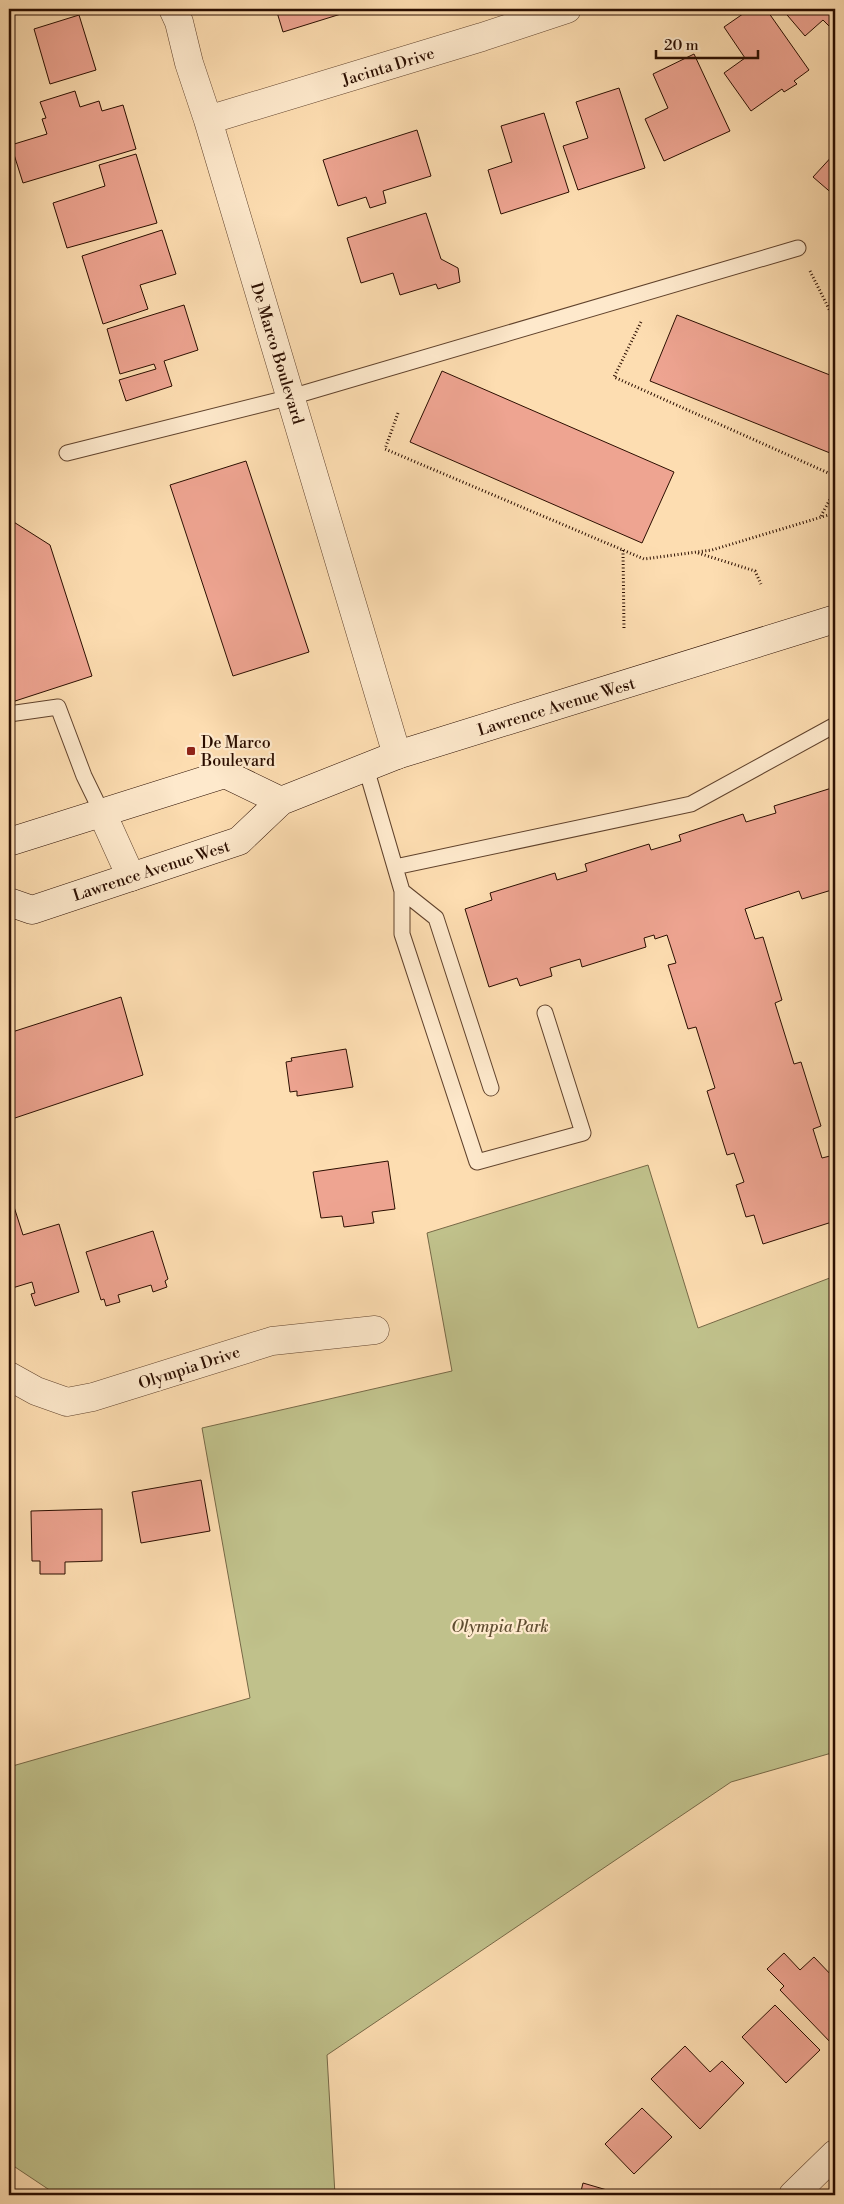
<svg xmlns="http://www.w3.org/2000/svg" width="844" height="2204" font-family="'Libre Bodoni',serif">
	<rect width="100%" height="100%" fill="#fdddb1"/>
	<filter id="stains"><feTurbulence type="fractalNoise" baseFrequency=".004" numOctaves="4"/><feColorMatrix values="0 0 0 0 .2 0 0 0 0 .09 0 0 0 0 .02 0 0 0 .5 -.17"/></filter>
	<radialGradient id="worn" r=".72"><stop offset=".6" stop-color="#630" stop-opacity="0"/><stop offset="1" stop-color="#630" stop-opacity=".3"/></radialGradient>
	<path fill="#c0c18b" stroke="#766846" d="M648 1165 698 1328 835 1276V1752L731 1782 327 2055 335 2195H57L9 2163V1767L250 1698 202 1428 452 1371 427 1233Z"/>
	<path fill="#eea491" stroke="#2b0e00" d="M276 9H357L283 32Z
		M750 9H766L809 70 794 81 797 84 784 92 782 89 751 111 724 73 745 58 724 27Z
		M782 9H835V21L829 26 823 20 805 36Z
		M79 15 96 70 50 84 34 29Z
		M694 54 730 131 664 161 645 119 668 108 653 74Z
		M619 88 645 168 578 190 563 146 588 138 576 102Z
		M75 91 80 107 99 101 102 111 123 105 136 149 23 183 11 145 47 134 42 119 46 118 40 102Z
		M544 113 569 192 501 214 488 170 512 162 501 126Z
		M417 130 431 176 383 191 386 203 370 208 366 197 338 206 323 160Z
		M835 153V196L813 177Z
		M136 154 157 223 67 248 53 203 105 186 99 165Z
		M426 213 441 259 458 268 460 282 438 289 436 284 400 295 393 273 361 283 347 238Z
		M162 230 176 274 140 285 148 309 103 324 82 256Z
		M184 305 198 350 164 361 172 386 126 401 119 380 156 369 154 364 120 374 107 329Z
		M677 315 835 377V455L650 381Z
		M442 371 674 472 642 543 410 442Z
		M246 461 309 652 233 676 170 485Z
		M9 519 50 545 92 676 9 703Z
		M835 787V889L802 899 799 891 745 909 755 939 763 937 782 1000 775 1003 794 1064 801 1062 821 1126 813 1129 822 1158 830 1156 835 1172V1190L833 1191 835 1200V1221L763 1244 754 1215 746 1217 736 1185 744 1182 734 1153 727 1155 707 1091 715 1088 696 1027 688 1029 668 965 676 963 667 935 655 939 654 935 644 938 646 947 582 967 580 959 550 968 552 976 520 986 517 978 489 987 465 909 492 900 490 893 555 873 557 880 587 871 585 864 649 844 651 850 681 841 679 835 743 814 746 822 776 813 774 806Z
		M121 997 143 1075 9 1120V1033Z
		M346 1049 353 1087 297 1096V1091L290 1092 286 1062 292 1061 291 1058Z
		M388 1161 395 1209 372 1212 374 1223 344 1227 342 1216 321 1218 313 1172Z
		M9 1191 23 1235 59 1224 79 1292 35 1306 31 1294 35 1293 32 1282 9 1289Z
		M153 1231 168 1279 165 1281 167 1287 153 1292 151 1285 118 1295 120 1302 106 1306 104 1299 101 1300 86 1252Z
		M9 1480 13 1482 9 1497Z
		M201 1480 210 1531 141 1543 132 1492Z
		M102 1509V1561L65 1562V1574H40V1561H32L31 1511Z
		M784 1953 800 1970 814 1957 835 1979 834 2046 780 1990 784 1986 767 1969Z
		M775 2005 820 2050 786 2083 742 2037Z
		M685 2046 710 2072 722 2061 744 2083 700 2129 651 2079Z
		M642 2108 672 2137 634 2174 605 2144Z
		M583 2183 624 2195H580Z"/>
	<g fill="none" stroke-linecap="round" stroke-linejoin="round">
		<defs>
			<path id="lane" d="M67 453 291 397 798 248
				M9 714 58 707 84 776 102 813
				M366 768 402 891V934L477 1162 583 1133 545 1013
				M395 867 691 804 835 725
				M402 891 436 918 491 1088"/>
			<path id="street" d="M173 9 179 22 189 63 208 120 397 755
				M208 120 482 37 567 9
				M102 813 131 877
				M9 1376 36 1391 67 1402 93 1397 272 1341 375 1330
				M793 2195 835 2154"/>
			<path id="secondary" d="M9 842 225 774 281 801
				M9 902 32 910 239 841 281 801 397 755 835 619"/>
		</defs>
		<use href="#lane" stroke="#60422c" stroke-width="17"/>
		<use href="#street" stroke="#60422c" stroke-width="29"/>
		<use href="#secondary" stroke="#2b0e00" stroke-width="29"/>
		<path stroke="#2b0e00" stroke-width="3" stroke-dasharray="1 2.5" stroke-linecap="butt" d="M810 271 835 321
			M641 322 614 377 835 476
			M398 413 385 449 644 559 712 550 835 513
			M821 516 835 490
			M623 550 624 630
			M698 553 755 571 761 584"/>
		<use href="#lane" stroke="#fee9cc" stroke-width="15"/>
		<use href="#street" stroke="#fee9cc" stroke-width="28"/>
		<use href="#secondary" stroke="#fee9cc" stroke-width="28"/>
	</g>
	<rect fill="#8f2418" stroke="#fee9cc" stroke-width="2" x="186" y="746" width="10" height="10" rx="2.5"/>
	<g text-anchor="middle" stroke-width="4.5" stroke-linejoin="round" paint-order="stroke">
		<g font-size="16" fill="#2b0e00" stroke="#fee9cc">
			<text transform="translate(388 66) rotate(-17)" y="6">Jacinta Drive</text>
			<text transform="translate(278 353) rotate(73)" y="6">De Marco Boulevard</text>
			<text transform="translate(556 706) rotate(-17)" y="6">Lawrence Avenue West</text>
			<text transform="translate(151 870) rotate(-18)" y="6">Lawrence Avenue West</text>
			<text transform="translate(189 1367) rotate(-18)" y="6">Olympia Drive</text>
		</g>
		<g font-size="16" fill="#2b0e00" stroke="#fee9cc" text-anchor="start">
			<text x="201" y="748">De Marco<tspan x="201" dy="18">Boulevard</tspan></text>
		</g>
		<g font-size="16" font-style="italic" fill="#5f4d31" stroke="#fee9cc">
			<text x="500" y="1632">Olympia Park</text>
		</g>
	</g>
	<rect width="844" height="2204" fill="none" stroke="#fdddb1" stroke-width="30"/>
	<rect x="10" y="10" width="824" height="2184" fill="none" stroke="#2b0e00" stroke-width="2.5"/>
	<rect x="15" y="15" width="814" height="2174" fill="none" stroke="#2b0e00"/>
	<path d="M656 50v8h102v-8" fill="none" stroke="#2b0e00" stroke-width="2.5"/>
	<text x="664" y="50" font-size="15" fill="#2b0e00" stroke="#fee9cc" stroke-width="4" paint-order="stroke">20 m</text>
	<rect width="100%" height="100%" filter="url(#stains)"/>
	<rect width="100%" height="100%" fill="url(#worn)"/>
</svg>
